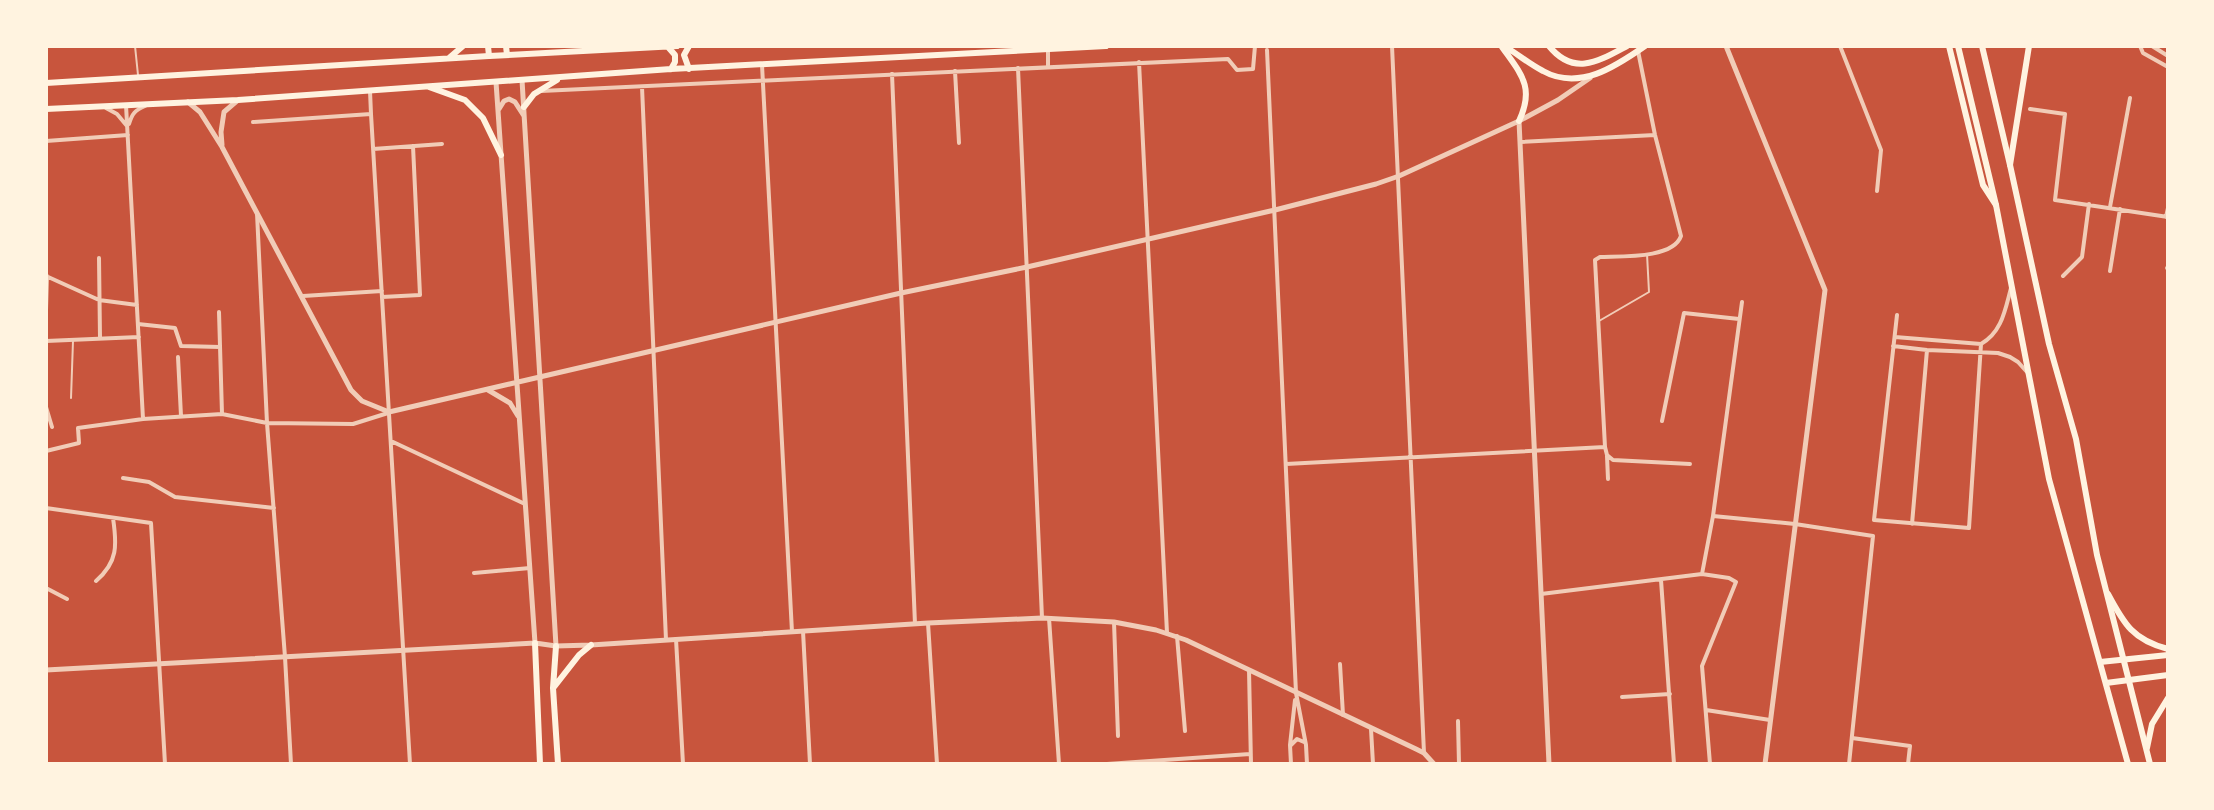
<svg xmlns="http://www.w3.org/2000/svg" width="2214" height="810" font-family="'Nunito Sans',sans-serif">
	<rect width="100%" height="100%" fill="#c8553d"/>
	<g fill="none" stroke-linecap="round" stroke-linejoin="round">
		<path stroke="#f1ccb7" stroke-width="2" d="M135 46 138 75
			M1599 321 1649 292 1647 254
			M71 398 73 341"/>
		<path stroke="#f1ccb7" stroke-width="4" d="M1392 46 1424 753
			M1840 46 1881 150 1877 191
			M2140 46 2143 53 2168 67
			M2152 46 2168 56
			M1048 50V67
			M1267 50 1296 693 1306 745 1307 764
			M1638 51 1655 135 1681 236C1673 259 1621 256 1600 257L1595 260 1605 447 1607 455 1613 460 1690 464
			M1139 62 1167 633
			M762 65 792 632
			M1018 68 1042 618
			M955 71 959 143
			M892 74 915 624
			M642 87 666 640
			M541 91 1228 59 1237 70 1253 69 1255 46
			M126 105 143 419
			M106 108 117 114 127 126
			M2030 109 2065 114 2055 200 2168 217
			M371 114 410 764
			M253 122 371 114 370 91
			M129 124C132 114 135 110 145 106
			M46 141 128 135
			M1520 142 1655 135
			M373 149 442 144
			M2110 207 2130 98
			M257 213 267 423 285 657 291 764
			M2166 217 2168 208
			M99 258 100 338
			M2167 268H2168
			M2110 271 2120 209
			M46 276 99 300 137 305
			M2063 276 2082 257 2089 204
			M303 296 382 291
			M382 297 420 295 413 146
			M46 310 47 276
			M219 312 222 414
			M1897 315 1874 520 1969 528 1981 344
			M138 324 175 328 181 346 220 347
			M1895 337 1981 344C2002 332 2005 310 2011 288
			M46 341 139 337
			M1893 346 1927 350 1998 353 2010 357 2018 362 2027 372
			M178 357 181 416
			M46 407 52 427
			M1662 421 1684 313 1739 319
			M391 441 525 504
			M46 451 79 443 78 428 143 419 222 414 267 423 353 424 388 413
			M1607 456 1608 479
			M1286 464 1605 447
			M123 478 149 482 175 497 274 508
			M46 508 151 523 165 764
			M1713 516 1795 524 1873 536 1849 764
			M1912 524 1927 350
			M474 573 530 568
			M1702 574 1713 516 1742 302
			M1661 580 1674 764
			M96 581C118 562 117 545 113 518
			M46 588 67 599
			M1541 594 1702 574 1729 578 1736 582 1702 666 1710 764
			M1049 618 1059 764
			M1114 622 1118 736
			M928 623 937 764
			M803 631 810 764
			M1177 636 1185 731
			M676 639 683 764
			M1340 664 1343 715
			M1249 670 1251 764
			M1622 697 1670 694
			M1706 710 1770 720
			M1458 721 1459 764
			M1371 729 1373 764
			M1852 738 1910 746 1908 764
			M1291 745 1297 739 1304 742
			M1107 764 1250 754
			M1291 764 1290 745 1295 700"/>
		<path stroke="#f1ccb7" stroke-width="5" d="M1726 46 1825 290 1765 764
			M522 80 556 646
			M496 82 535 643
			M188 102 200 112 222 147 351 390 362 401 389 412 901 293 1027 267 1275 210 1376 184 1399 176 1519 121 1558 100 1590 78
			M499 109 504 101 509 99 515 102 524 116
			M1519 121 1549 764
			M222 145 221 132 224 112 238 100
			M488 390 510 403 518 416
			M46 670 535 643 556 646 591 645 928 623 1042 618 1114 622 1156 630 1186 640 1416 749 1424 753 1434 764"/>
		<path stroke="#fff3e0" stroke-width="6" d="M488 46 489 56
			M506 46 507 55
			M1958 46 1996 205 2049 479 2128 764
			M1982 46 2010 165 2049 344 2076 439 2097 555 2150 764
			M535 643 540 764
			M556 646 553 688 558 764
			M554 687 579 655 591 645"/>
		<path stroke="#fff3e0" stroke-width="6" d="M1504 46C1518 54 1529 64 1543 71 1579 91 1615 67 1645 46
			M1549 46C1574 77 1599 61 1627 46
			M1949 46 1983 185 1996 205
			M668 47 675 55V62L671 69
			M1502 47C1521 74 1535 87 1519 121
			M449 58 463 46
			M689 69 684 55 689 46
			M46 83 489 56 677 46
			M429 87 465 100 483 118 501 155
			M524 107 534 94 557 80
			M46 109 238 100 671 69 1106 46
			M2010 165 2029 46
			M2108 594C2124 624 2133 640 2168 649
			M2100 662 2168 655
			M2106 683 2168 675
			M2147 748 2152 724 2168 698"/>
	</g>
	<rect width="2214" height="810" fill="none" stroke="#fff3e0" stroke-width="96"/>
</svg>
